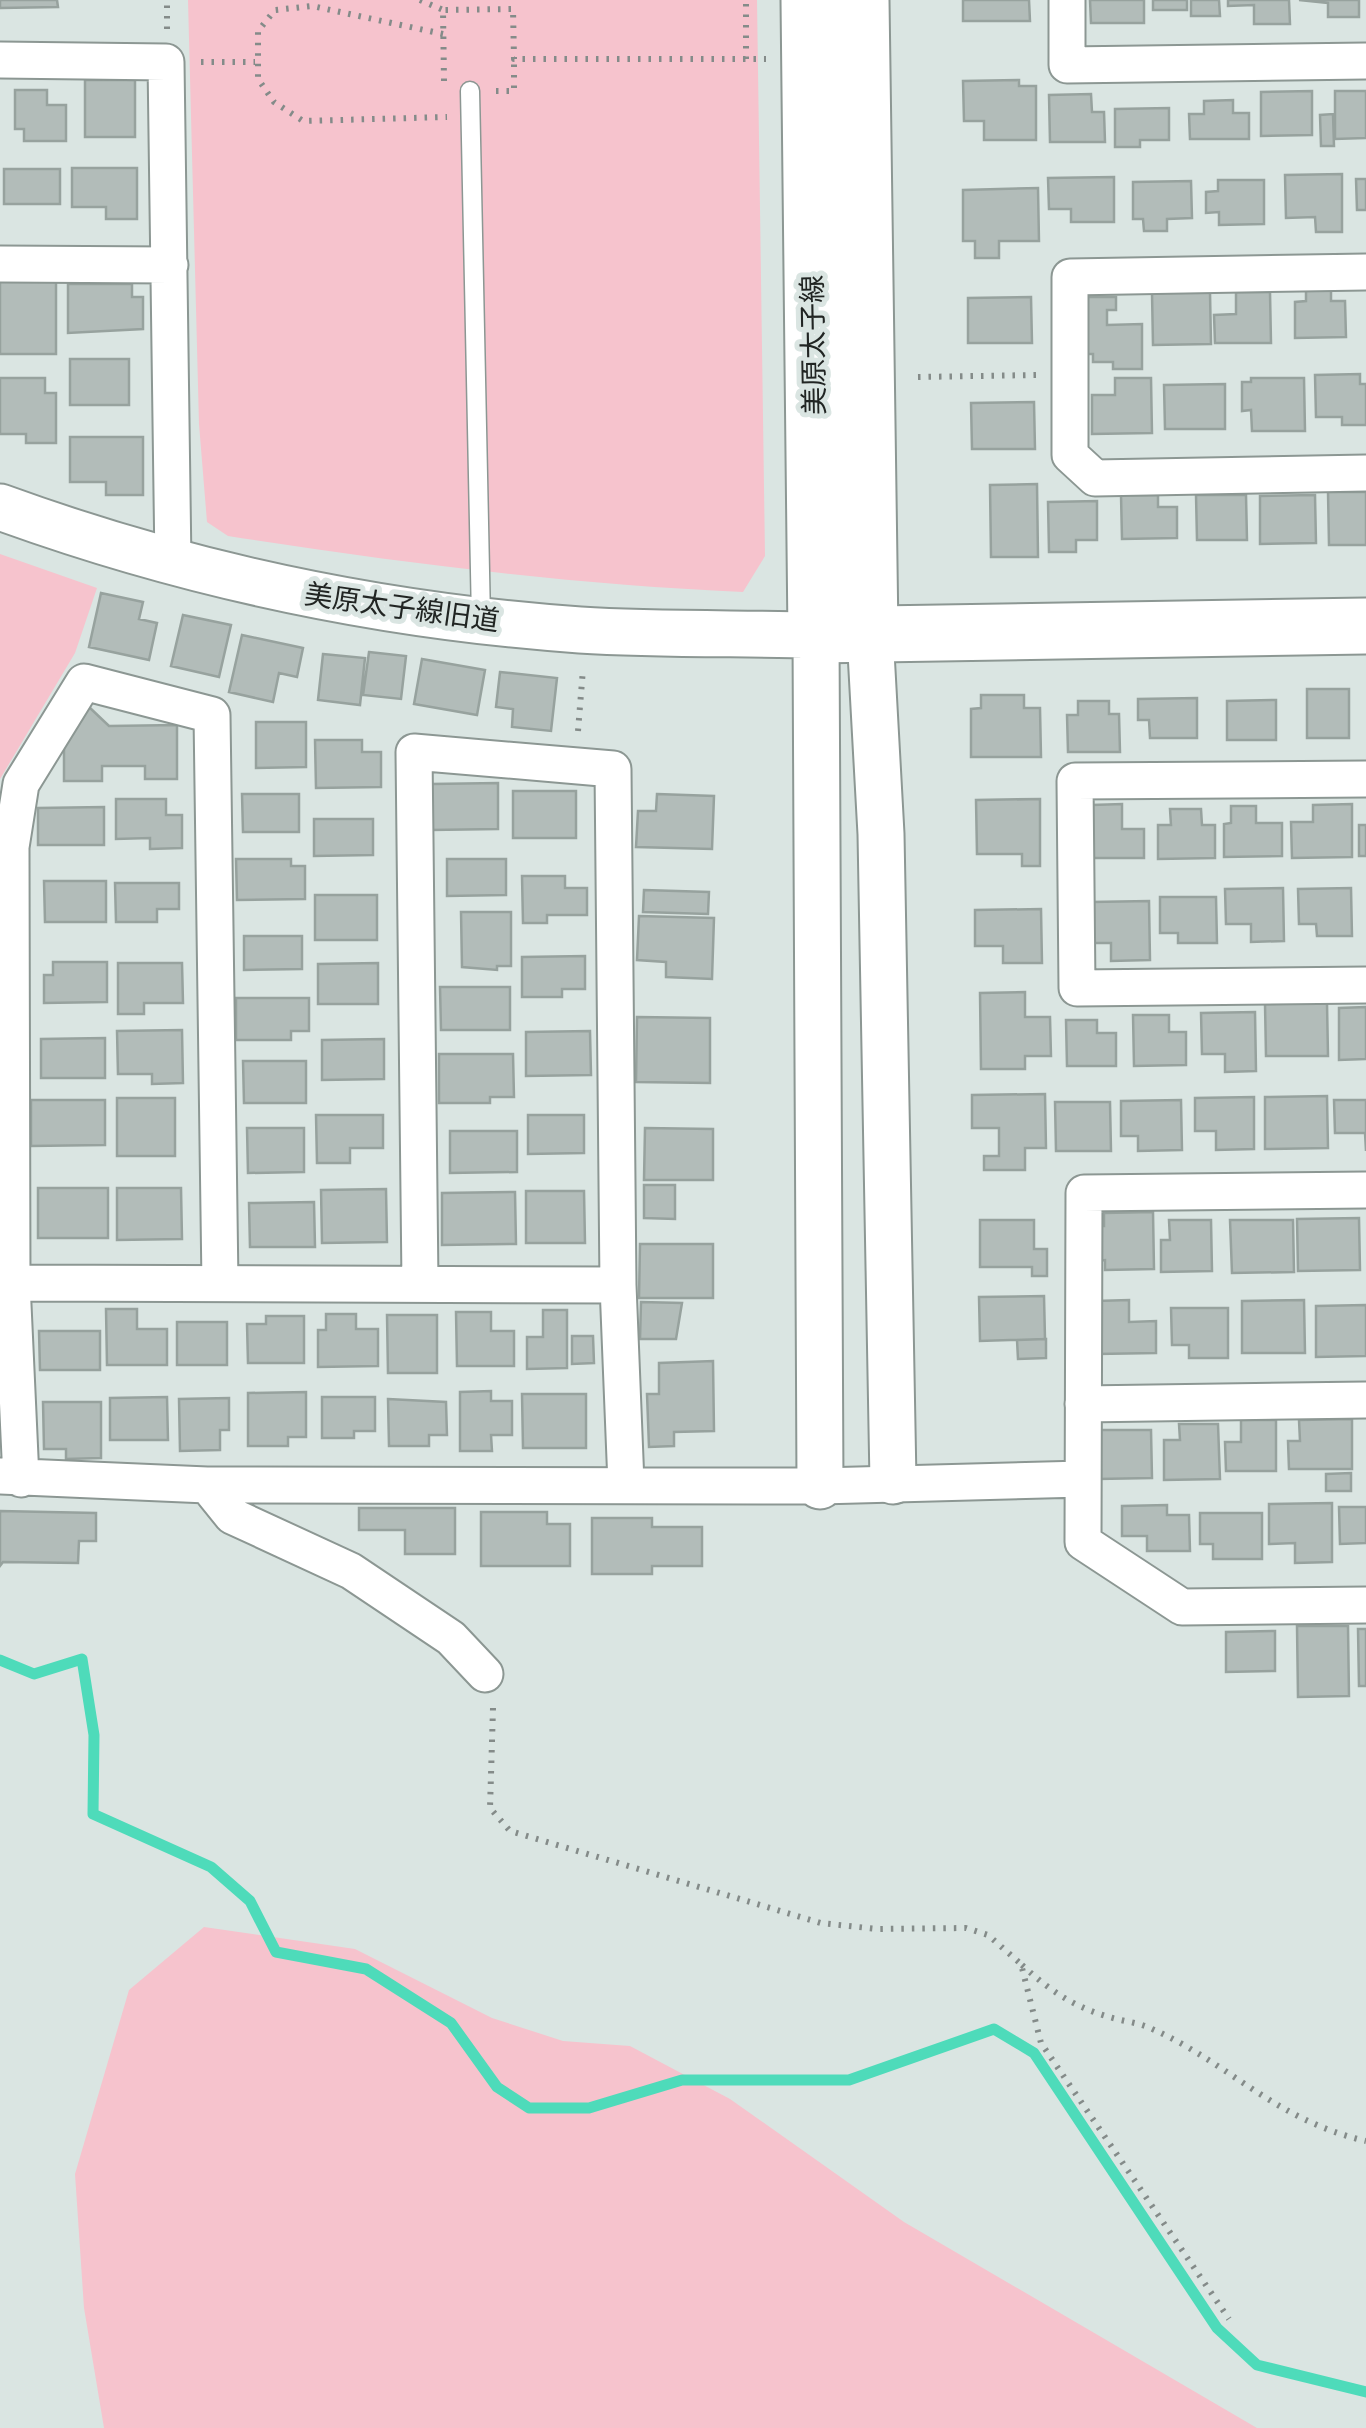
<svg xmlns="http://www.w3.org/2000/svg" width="1366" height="2428" font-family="Montserrat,'Noto Sans JP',sans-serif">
	<rect width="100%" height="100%" fill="#dae5e2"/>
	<path fill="#f6c3cd" d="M188 0H757L765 556 743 592C569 584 400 563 228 536L207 522 199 424Z
		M0 554 97 588 75 653 0 779Z
		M204 1927 355 1949 492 2018 563 2041 630 2046 730 2099 904 2222 1257 2428H104L84 2308 75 2174 129 1990Z"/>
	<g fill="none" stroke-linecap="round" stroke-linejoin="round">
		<path stroke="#4edbba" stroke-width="11" d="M0 1660 34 1674 82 1659 94 1735 93 1814 211 1867 250 1901 276 1952 366 1969 451 2023 497 2087 529 2108H589L682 2080H849L994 2029 1034 2053 1217 2328 1257 2365 1366 2392"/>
	</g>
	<path fill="#b2bcb9" stroke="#97a29e" stroke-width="2.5" d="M0 0H57L58 7 0 8Z
		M963 0H1029L1030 21H963Z
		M1090 0H1144V23H1091Z
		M1153 0H1187V10H1153Z
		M1191 0H1219L1220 16H1191Z
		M1228 0H1289L1290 24H1254V5L1228 6Z
		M1299 0H1359V17H1328V3Z
		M85 80H135V137H85Z
		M1019 80V86H1036V140H984V121H964L963 81Z
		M15 90H47V105H66V141H24V129H15Z
		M1312 91V135L1261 136V92Z
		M1335 91H1366V138L1335 139Z
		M1091 94 1092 112H1104L1105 142H1050L1049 95Z
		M1233 100V113H1249V139H1190L1189 114H1204V101Z
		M1169 108V140H1140V147H1115V109Z
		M1333 114 1334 146H1321L1320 115Z
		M72 168H137V219H106V207H72Z
		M4 169H60V204H4Z
		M1342 174V232H1316L1315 217 1286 218 1285 175Z
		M1114 177V222H1071V209H1049L1048 178Z
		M1356 179H1366V210H1357Z
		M1218 180H1264V224L1219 225V212L1206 213V192L1218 191Z
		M1191 181 1192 218 1167 219V231H1144L1143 219H1133V182Z
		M1038 188 1039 241H999V258H975V241H963V190Z
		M0 277H56V354H0Z
		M68 284H132V297H143V329L68 333Z
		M1306 289H1331V301H1345L1346 337 1295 338V302L1306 301Z
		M1210 292 1211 344 1153 345 1152 293Z
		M1236 292H1270L1271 343H1215L1214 315 1236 314Z
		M1031 297 1032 343H968V298Z
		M1087 297H1116V310H1107V325L1142 324V369H1113V362H1093V354H1083Z
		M70 359H129V405H70Z
		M1360 374V384H1366V425H1342V417H1316L1315 375Z
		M0 378H45V393H56V443H26V434H0Z
		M1115 378H1151L1152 433 1092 434V395H1115Z
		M1251 378H1304L1305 431H1252L1251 410 1242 411V382H1251Z
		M1225 384V429H1165L1164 385Z
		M1034 402 1035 449H972L971 403Z
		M70 437H143V495H106V482H70Z
		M1037 484 1038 557H991L990 485Z
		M1328 492H1366V545H1329Z
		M1121 495H1158V507H1177V538L1122 539Z
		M1196 495H1246L1247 540H1197Z
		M1315 495 1316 543 1260 544V496Z
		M1097 501V540H1076V552H1049L1048 502Z
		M101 593 143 602 139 619 157 623 149 660 89 647Z
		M183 615 231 625 219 677 171 666Z
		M242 635 303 648 297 677 279 673 273 702 229 692Z
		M369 652 406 656 401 699 363 695Z
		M323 654 365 658 360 705 318 700Z
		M422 659 485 670 477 715 414 704Z
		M500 672 557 678 551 731 512 727 513 709 496 707Z
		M1307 689H1349V738H1307Z
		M981 695H1024V708H1040L1041 757H971V709L981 708Z
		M1197 698V738H1150L1149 720H1138V699Z
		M1276 700V740H1227V701Z
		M1078 701H1109V714H1119L1120 752H1068L1067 715H1078Z
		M89 707 109 726 177 725V779H145V766H102V781H64V740Z
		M256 722H306V767L256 768Z
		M315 740H362V752H381V787L316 788Z
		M498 783V829L431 830V784Z
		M513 791H576V838H513Z
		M242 794H299V832H243Z
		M657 794 714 796 712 849 636 847 638 811H656Z
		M116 799H166V815H182V848L150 849V838L116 839Z
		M1040 799V866H1022V854H977L976 800Z
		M1122 804V829H1144V858H1092V805Z
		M1352 804V857L1292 858 1291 822H1313V805Z
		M1231 806H1256V823H1282V856L1224 857V824L1231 823Z
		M104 807V845H38V808Z
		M1170 809H1201L1202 825H1215V858L1158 859V825H1171Z
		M314 819H373V855L314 856Z
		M1359 825H1366V856H1359Z
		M236 859H291V866H305V899L237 900Z
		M447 859H506V895L447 896Z
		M522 876H565V888H587V915H547V923H523Z
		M44 881H106V922H45Z
		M115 883H179V909H157V922H116Z
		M1283 888 1284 941 1251 942V924H1226L1225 889Z
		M1351 888 1352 936H1317L1316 924H1299L1298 889Z
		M644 890 709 892 708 914 643 912Z
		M315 895H377V940H315Z
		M1160 897H1216L1217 943H1178V933H1160Z
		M1149 901 1150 960 1111 961V943H1091V902Z
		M1041 909 1042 963H1003V946H975V910Z
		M461 912H511V966H497V970L462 967Z
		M639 916 714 918 712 979 666 977V962L637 960Z
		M244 936H302V969L244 970Z
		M585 956V989H562V997H522V957Z
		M53 962H107V1002L44 1003V975H53Z
		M118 963H182L183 1003H144V1014H118Z
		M378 963V1004H318V964Z
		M440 987H510V1030H441Z
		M1025 992V1017H1050L1051 1056H1025V1069H981L980 993Z
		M236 998H309V1031H291V1040H236Z
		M1327 1003 1328 1056H1266L1265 1004Z
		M1366 1007V1059L1339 1060V1008Z
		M1255 1012 1256 1071 1225 1072V1054H1202L1201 1013Z
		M1133 1015H1169V1032H1186V1065L1134 1066Z
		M637 1017 710 1018V1083L636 1082Z
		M1066 1020H1097V1033H1116V1066H1067Z
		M182 1030 183 1083 152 1084V1074H118L117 1031Z
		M590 1031 591 1075 526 1076V1032Z
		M105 1038V1078H41V1039Z
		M384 1039V1079L322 1080V1040Z
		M439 1054H513L514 1097H490V1103H439Z
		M243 1061H306V1103H244Z
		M1045 1094 1046 1148H1025V1170H984V1156H999V1128H972V1095Z
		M1327 1096 1328 1148 1265 1149V1097Z
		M1254 1097V1149L1216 1150V1131H1195V1098Z
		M117 1098H175V1156H117Z
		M31 1100H105V1145L31 1146Z
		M1181 1100 1182 1150 1138 1151V1136H1121V1101Z
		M1334 1100H1366V1151L1365 1133H1335Z
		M1055 1102H1110L1111 1151H1056Z
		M316 1115H383V1148H350V1163H317Z
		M528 1115H584V1153L528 1154Z
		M247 1128H304V1172L248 1173Z
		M645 1128 713 1129V1180H644Z
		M450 1131H517V1172L450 1173Z
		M644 1185H675V1219L644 1218Z
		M38 1188H108V1238H38Z
		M117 1188H181L182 1239 117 1240Z
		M386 1189 387 1242 322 1243 321 1190Z
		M526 1191H584L585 1243H526Z
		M515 1192 516 1244 442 1245V1193Z
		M314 1202 315 1247H250L249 1203Z
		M1153 1212 1154 1269 1105 1270V1260L1093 1261V1226H1104V1213Z
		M1359 1218 1360 1270 1298 1271 1297 1219Z
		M980 1220H1034V1249H1047V1276H1032V1267H980Z
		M1169 1220H1211L1212 1271 1161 1272V1240H1170Z
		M1230 1220H1293L1294 1272 1232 1273Z
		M640 1244H713V1298H639Z
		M1044 1296 1045 1339 980 1341 979 1297Z
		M1129 1300V1322L1156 1321V1353L1097 1354 1096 1301Z
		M1304 1300 1305 1353H1242V1301Z
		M641 1302 682 1303 676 1339H640Z
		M1366 1305V1356L1316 1357V1306Z
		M1171 1308H1228V1358H1189V1345H1172Z
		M106 1309H137V1329H167V1365H107Z
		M543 1310H567V1368L527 1369V1337H543Z
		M456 1312H491V1331H514V1366H457Z
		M326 1314H356V1329H378V1366L318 1367V1330H326Z
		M387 1315H437V1373H388Z
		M266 1316H304V1363H248L247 1324H266Z
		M177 1322H227V1365H177Z
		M39 1331H100V1370H40Z
		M572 1336H593L594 1363 572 1364Z
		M1046 1339V1358L1018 1359 1017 1340Z
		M713 1361 714 1431 674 1432V1446L649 1447 647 1394H659V1363Z
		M491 1391V1401H512V1435H491L492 1451H460V1392Z
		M306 1392V1437H288V1446H248V1393Z
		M522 1394H586V1448H523Z
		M167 1397 168 1440H110V1398Z
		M322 1397H375V1431H354V1438H322Z
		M229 1398V1430H220V1450L180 1451 179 1399Z
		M388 1399 446 1402 447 1435H429V1446H389Z
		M43 1402H101V1458L66 1459V1449H44Z
		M1352 1419V1469H1289L1288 1441H1300L1299 1420Z
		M1241 1420H1276V1471H1226L1225 1442H1241Z
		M1179 1424H1218L1220 1479 1164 1480V1440H1180Z
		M1097 1430H1151L1152 1478 1098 1479Z
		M1351 1473V1491H1326V1474Z
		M1332 1503V1562L1295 1563V1543L1269 1544V1504Z
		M1167 1505V1515H1189L1190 1551H1147V1536H1122V1506Z
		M1339 1507H1366V1543L1340 1544Z
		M359 1508H455V1554H405V1530H359Z
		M0 1511 96 1513V1541H79L78 1563 3 1562 0 1566Z
		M481 1512H547V1524H570V1566H481Z
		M1200 1513H1262V1559H1213V1544H1200Z
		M592 1518H652V1527H702V1566H652V1574H592Z
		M1297 1626H1348L1349 1696 1298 1697Z
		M1358 1629H1366V1686H1359Z
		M1275 1631V1671L1226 1672V1632Z"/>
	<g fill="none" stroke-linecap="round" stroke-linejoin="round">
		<defs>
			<path id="service" d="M470 91 481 619"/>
			<path id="minor" d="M1067 0V65L1366 61
				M0 60 166 62 173 564
				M0 264 170 265
				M1366 272 1070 277V455L1095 478 1366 473
				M1366 779 1075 781 1077 988 1366 985
				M0 843 11 847 12 1283 21 1479
				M11 847 21 784 84 682 212 715 220 1283
				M1366 1190 1084 1193 1083 1542 1182 1607 1366 1605
				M0 1278 12 1283 618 1285
				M420 1283 414 752 613 769 618 1285 626 1484
				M1083 1404 1366 1400
				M0 1476 207 1485 820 1486 1083 1479
				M207 1485 232 1516 351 1571 451 1638 485 1674"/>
			<path id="tertiary" d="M0 507C187 575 382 616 580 630 658 635 738 633 816 635L820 1486
				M870 634 881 834 893 1481"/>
			<path id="primary" d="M809 0 816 635 1366 626
				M861 0 870 634"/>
		</defs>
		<use href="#service" stroke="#8c9793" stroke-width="21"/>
		<use href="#minor" stroke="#8c9793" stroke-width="39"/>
		<use href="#tertiary" stroke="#8c9793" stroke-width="49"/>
		<use href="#primary" stroke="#8c9793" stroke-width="59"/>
		<path stroke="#848b89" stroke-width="6" stroke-dasharray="2.5 8" stroke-linecap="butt" d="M420 0 443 10
			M167 29V0
			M443 34 312 6 275 10 258 31V79L274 102 303 121 447 117
			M746 59V0
			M201 62H255
			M444 81 443 10 513 9 514 59H766
			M496 91H514V59
			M918 377 1037 375
			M578 731 583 669
			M493 1708 490 1808 510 1831 821 1923 877 1929 966 1928 988 1935 1021 1964 1041 2043 1229 2319
			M1022 1965C1048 1989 1072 2006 1106 2016 1120 2021 1137 2022 1150 2028 1230 2063 1274 2120 1366 2141"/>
		<use href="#service" stroke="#fff" stroke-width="18"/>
		<use href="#minor" stroke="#fff" stroke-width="35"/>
		<use href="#tertiary" stroke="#fff" stroke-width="45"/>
		<use href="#primary" stroke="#fff" stroke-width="55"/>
	</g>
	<g text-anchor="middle" stroke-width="10" stroke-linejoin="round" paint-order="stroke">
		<g font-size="28" fill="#212523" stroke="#dae5e2">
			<text transform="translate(813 345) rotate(-91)" y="10">美原太子線</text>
			<text transform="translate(402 607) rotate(8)" y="10">美原太子線旧道</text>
		</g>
	</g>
</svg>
